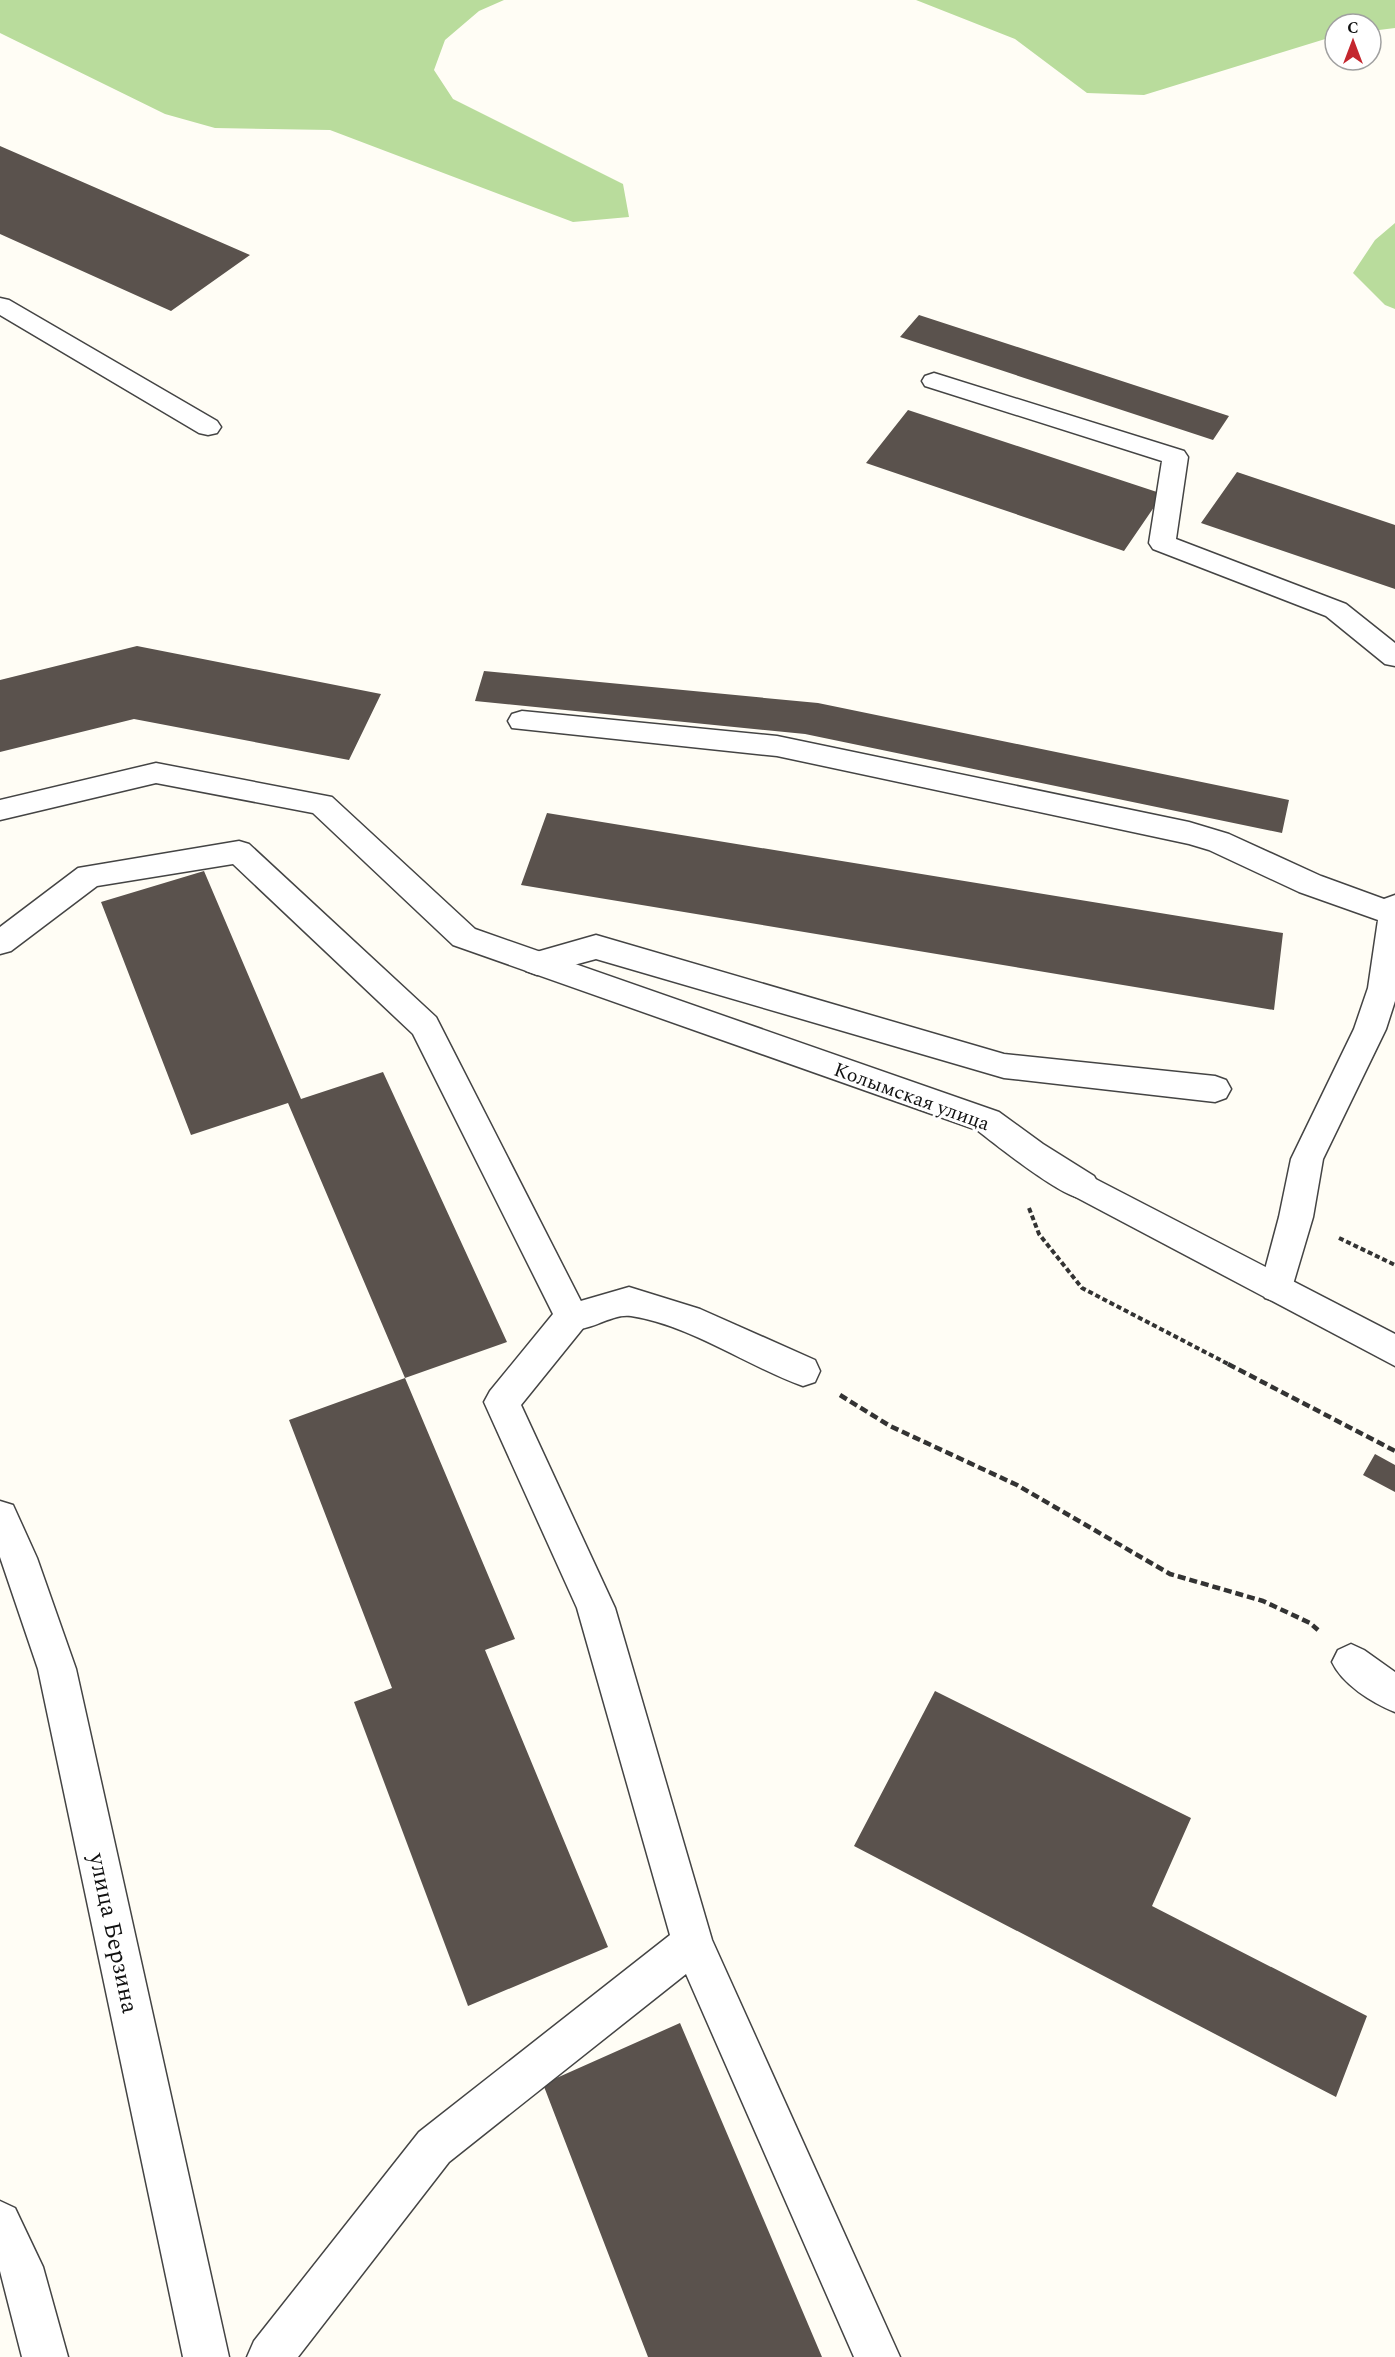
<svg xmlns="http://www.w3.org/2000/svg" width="1395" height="2357" font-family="Spectral,serif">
	<rect width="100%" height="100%" fill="#fffdf5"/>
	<path fill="#b9dc9c" d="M0 0H504L479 11 445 40 434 70 453 99 623 184 629 217 573 222 330 130 215 128 165 114 0 33Z
		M916 0H1395V28L1371 31V24H1335V36L1144 95 1087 93 1015 39Z
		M1395 223V309L1385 305 1353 273 1375 240Z"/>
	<path fill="#5a524d" d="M0 146 250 255 171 311 0 234Z
		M919 315 1229 416 1213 440 900 337Z
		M908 410 1163 494 1124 551 866 463Z
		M1237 472 1395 525V589L1201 523Z
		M137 646 381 694 349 760 134 719 0 752V680Z
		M484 671 818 703 1289 800 1282 833 805 734 475 701Z
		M547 813 1283 933 1274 1010 521 885Z
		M204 871 301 1099 383 1072 507 1342 405 1378 288 1103 191 1135 101 902Z
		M405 1378 515 1639 485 1650 608 1947 468 2006 354 1702 392 1688 289 1420Z
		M1375 1454 1395 1465V1492L1363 1475Z
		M935 1691 1191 1818 1152 1906 1367 2016 1336 2097 854 1846Z
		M680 2023 822 2357H648L543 2084Z"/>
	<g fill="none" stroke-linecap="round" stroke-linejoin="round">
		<defs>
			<path id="service" d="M0 298 9 300 217 421 221 427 217 433 208 435 199 433 0 315Z
				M934 373 1184 451 1188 457 1176 539 1346 604 1395 643V666L1385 664 1326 616 1153 549 1149 543 1162 461 925 386 922 381 925 376Z
				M522 711 777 736 1189 822 1229 834 1321 876 1384 899 1395 895V1001L1386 1029 1323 1159 1313 1217 1289 1298 1277 1302 1265 1298 1260 1288 1279 1217 1291 1159 1354 1029 1368 988 1378 920 1299 892 1209 850 1189 844 777 756 512 728 508 721 512 714Z
				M239 841 249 844 436 1017 589 1317 584 1327 521 1405 615 1608 712 1940 900 2357H854L686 1974 449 2162 298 2357H247L254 2341 419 2132 670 1935 577 1608 484 1402 490 1391 553 1314 413 1034 233 864 97 886 11 951 0 954V927L78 868Z
				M596 935 1004 1054 1215 1076 1226 1080 1231 1089 1226 1098 1215 1102 1004 1078 596 959 537 975 526 971 522 963 526 955Z
				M0 2201 15 2208 43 2267 68 2357H22L0 2271Z"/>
			<path id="minor" d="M156 763 332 797 475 929 999 1112 1043 1144 1094 1176 1099 1185 1094 1194C1089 1196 1084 1198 1080 1198 1059 1195 996 1145 977 1130L453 945 313 813 156 783 0 820V800Z
				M629 1287 700 1309 815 1360 820 1371 815 1382 803 1386C747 1366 690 1325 631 1316 608 1313 587 1337 560 1327L555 1317 560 1307Z
				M0 1501 13 1505 37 1558 76 1669 229 2357H183L38 1669 0 1557Z
				M1351 1644 1364 1650 1395 1672V1712C1372 1703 1342 1684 1332 1662L1338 1650Z"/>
			<path id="tertiary" d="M1082 1172 1395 1334V1366L1070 1194 1065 1185 1070 1176Z"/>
		</defs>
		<use href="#service" stroke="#444" stroke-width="3"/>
		<use href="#minor" stroke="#444" stroke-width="3"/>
		<use href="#tertiary" stroke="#444" stroke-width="3"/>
		<path stroke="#333" stroke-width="4" stroke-dasharray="5 3" stroke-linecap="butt" d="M1029 1208 1039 1234 1082 1288 1230 1365
			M1339 1238 1395 1265"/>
		<path stroke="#333" stroke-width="4.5" stroke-dasharray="8 4" stroke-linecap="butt" d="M1228 1364 1395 1451
			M840 1395 890 1426 1017 1485 1170 1574 1263 1601 1310 1623 1318 1630"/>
		<use href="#service" fill="#fff" fill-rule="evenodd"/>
		<use href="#minor" fill="#fff" fill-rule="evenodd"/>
		<use href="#tertiary" fill="#fff" fill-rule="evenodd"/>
	</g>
	<g text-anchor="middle" stroke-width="6" stroke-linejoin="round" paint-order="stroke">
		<g font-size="20" fill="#111" stroke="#fff">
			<text transform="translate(912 1096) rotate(20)" y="7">Колымская улица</text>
		</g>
		<g font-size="24" fill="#111" stroke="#fff">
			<text transform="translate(114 1933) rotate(78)" y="8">улица Берзина</text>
		</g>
	</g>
	<g transform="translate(1353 42)"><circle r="28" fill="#ffffff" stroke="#a0a0a0" stroke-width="1.5"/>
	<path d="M0-4.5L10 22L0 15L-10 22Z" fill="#c4262e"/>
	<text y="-9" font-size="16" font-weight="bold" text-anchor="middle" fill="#111111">С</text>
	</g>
</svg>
